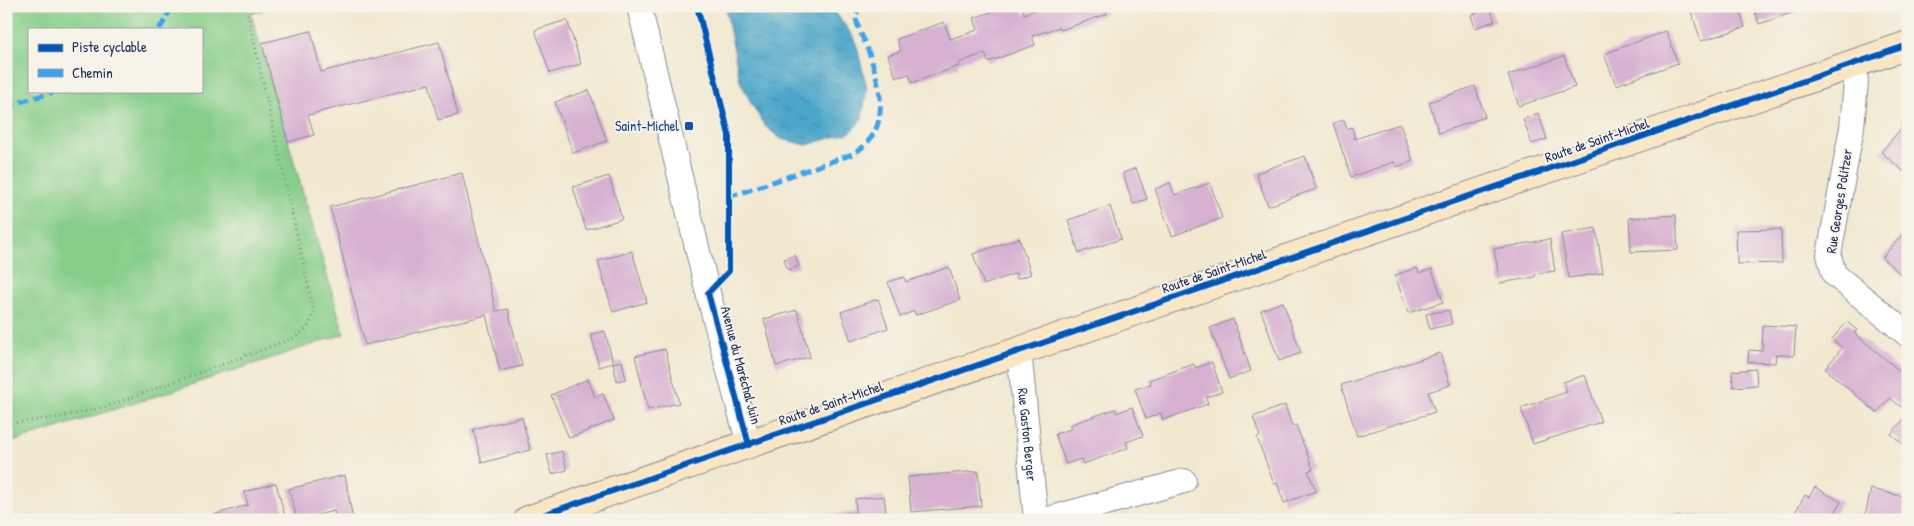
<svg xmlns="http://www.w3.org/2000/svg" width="1914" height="526" font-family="'Patrick Hand',sans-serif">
	<defs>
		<pattern id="water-ripples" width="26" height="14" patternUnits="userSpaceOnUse" patternTransform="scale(1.25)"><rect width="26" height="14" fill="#4ba6c9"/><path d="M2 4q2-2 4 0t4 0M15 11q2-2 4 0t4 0" fill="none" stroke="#3e88a6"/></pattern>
	</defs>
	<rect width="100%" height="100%" fill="#f7f3e8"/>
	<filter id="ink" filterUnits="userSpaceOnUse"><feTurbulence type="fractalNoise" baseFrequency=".02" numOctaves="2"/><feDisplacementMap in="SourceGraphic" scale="10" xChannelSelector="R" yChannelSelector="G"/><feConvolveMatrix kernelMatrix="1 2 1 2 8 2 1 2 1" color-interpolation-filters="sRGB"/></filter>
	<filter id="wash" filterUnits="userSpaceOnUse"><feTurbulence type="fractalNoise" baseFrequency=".0096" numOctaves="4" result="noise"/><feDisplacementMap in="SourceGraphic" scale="20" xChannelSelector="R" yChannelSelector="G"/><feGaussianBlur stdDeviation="1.12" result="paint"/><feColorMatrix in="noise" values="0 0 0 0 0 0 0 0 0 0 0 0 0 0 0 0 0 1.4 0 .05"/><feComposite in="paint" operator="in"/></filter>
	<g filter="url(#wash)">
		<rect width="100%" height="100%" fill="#f1e8cf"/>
		<path fill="#85cd88" stroke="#507e73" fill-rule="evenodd" d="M6 6H276L251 14 344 334 169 392 6 444ZM29 29H201V91H29Z"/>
		<path fill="url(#water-ripples)" stroke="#336a94" d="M725 6H831L855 39 867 88 862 118 851 132 807 145 781 139 765 126 752 105 740 81Z"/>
		<g id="blocks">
			<path fill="#d7b0d2" d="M333 6H350V7L334 11Z
				M1008 6H1022L1024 14 1046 6 1116 7 1106 10 1107 14 1061 30 1059 27 1032 36 1035 45 988 62 985 53 958 63 959 66 912 83 909 74 896 78 888 55 901 51 897 39 944 22 950 39 978 30 974 18Z
				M1706 6H1738L1745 27 1701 41 1691 11Z
				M1753 6H1809V7L1759 24Z
				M1490 8 1495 21 1475 28 1471 15Z
				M567 20 581 64 550 73 535 30Z
				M311 31 321 72 439 42 458 115 438 120 429 84 308 115 314 135 288 142 262 43Z
				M1666 31 1678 63 1616 85 1604 54Z
				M1564 56 1575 87 1519 106 1508 75Z
				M1475 86 1485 117 1439 133 1429 102Z
				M589 90 607 141 573 153 555 102Z
				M1538 113 1547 139 1532 144 1523 119Z
				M1908 116V175L1881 152 1905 124 1902 122Z
				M1344 120 1347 129 1352 127 1355 139 1400 124 1413 161 1396 167 1394 162 1351 177 1333 123Z
				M1305 156 1316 189 1268 206 1256 173Z
				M1136 168 1147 199 1133 204 1123 173Z
				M462 173 496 311 508 309 522 366 500 371 486 315 365 345 330 207Z
				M609 176 622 219 586 230 573 187Z
				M1170 183 1175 195 1210 183 1222 218 1172 236 1155 189Z
				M1110 206 1121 239 1079 253 1068 220Z
				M1676 215 1678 250 1631 252 1629 218Z
				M1596 228 1603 273 1569 278 1561 234Z
				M1908 228V280L1882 258Z
				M1781 229 1782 263 1737 264 1736 230Z
				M1019 238 1031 274 1017 279 1016 273 984 285 973 254Z
				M1550 239 1555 271 1535 274V277L1500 283 1494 249Z
				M632 251 647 302 613 312 598 261Z
				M795 255 799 266 788 270 784 259Z
				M949 267 960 300 916 315 914 311 900 317 888 282 904 277 906 282Z
				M1417 268 1419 273 1432 269 1443 302 1408 313 1395 275Z
				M878 299 888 328 851 341 841 312Z
				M1283 302 1301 353 1279 361 1261 310Z
				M797 310 810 357 776 366 764 319Z
				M1449 310 1452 324 1430 329 1426 314Z
				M1233 319 1251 371 1229 379 1210 328Z
				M1847 322 1857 330 1854 333 1907 377 1904 380 1908 383V412L1890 398 1877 413 1825 369 1842 348 1832 339Z
				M1763 325 1796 327 1794 356 1776 354 1775 363 1748 362 1749 350 1762 351Z
				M605 331 613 363 599 367 591 334Z
				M665 349 679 403 648 410 635 356Z
				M1440 353 1450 385 1428 392 1435 412 1357 436 1341 385Z
				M622 361 626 379 617 381 613 363Z
				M1212 362 1222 392 1206 397 1208 404 1163 420 1161 413 1146 419 1135 389 1151 384 1149 380 1194 364 1195 368Z
				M1756 369 1757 385 1733 387 1732 371Z
				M1585 375 1601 422 1533 444 1521 408 1567 392 1563 382Z
				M588 379 595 397 603 394 614 420 569 438 551 395Z
				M1285 405 1292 426 1296 425 1313 469 1308 471 1316 491 1284 503 1277 483 1274 484 1257 438 1260 436 1253 417Z
				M1132 407 1143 436 1126 442 1128 448 1083 464 1081 459 1066 464 1055 434 1071 429 1069 425 1115 409 1116 413Z
				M1908 414V448L1891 434Z
				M522 417 530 450 482 463 473 429Z
				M562 451 567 470 552 474 547 455Z
				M978 471 981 506 911 512 908 477Z
				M345 475 353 520H337L334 511 297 520 289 489Z
				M276 483 286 520H215L213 515 248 505 244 492Z
				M1815 487 1841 502 1835 513 1840 515 1837 520H1791L1805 495 1809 497Z
				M1871 489 1906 497 1904 504H1908V520H1864Z
				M884 496 887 520H825V515L856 512 855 499Z
				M1700 515V520H1663V518Z"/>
		</g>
	</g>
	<g filter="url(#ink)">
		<use href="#blocks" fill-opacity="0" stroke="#868c96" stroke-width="1"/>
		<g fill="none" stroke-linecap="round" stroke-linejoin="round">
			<defs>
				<g id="street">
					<path d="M639 6 708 293 749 445"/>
					<path d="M1854 64 1856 82 1852 127 1829 255 1834 274 1908 335"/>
					<path id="s1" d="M1019 350 1036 520"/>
					<path d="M1045 520 1184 481"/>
				</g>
				<path id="secondary" d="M528 520 1908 45"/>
			</defs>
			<use href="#street" stroke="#868c96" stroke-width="26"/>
			<use href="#secondary" stroke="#868c96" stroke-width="30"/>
			<path stroke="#868c96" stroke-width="3" stroke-dasharray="1 4" stroke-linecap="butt" d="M6 424 61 417 105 407 294 338 308 327 314 312 246 6"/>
			<use href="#street" stroke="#fff" stroke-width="24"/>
			<use href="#secondary" stroke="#fbe6c4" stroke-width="28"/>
			<path stroke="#3da3ed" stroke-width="5" stroke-dasharray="10 5" stroke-linecap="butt" d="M159 29 164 22 172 6
				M6 106 58 91
				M729 197 853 154C893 130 881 87 868 50 865 42 856 25 856 17 856 14 859 9 860 6"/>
			<defs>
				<path id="cycleway" d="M697 6 729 135V271L708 293 749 445
					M528 520 1908 45"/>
			</defs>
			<use href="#cycleway" stroke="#f7f3e8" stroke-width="9"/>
			<use href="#cycleway" stroke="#0057b8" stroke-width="6"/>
		</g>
	</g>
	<rect fill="#1a4fb4" stroke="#f7f3e8" stroke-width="2" x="684" y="121" width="10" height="10" rx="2.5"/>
	<g text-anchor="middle" stroke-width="4" stroke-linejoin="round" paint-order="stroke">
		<g font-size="14" fill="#164399" stroke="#f7f3e8" text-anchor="end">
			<text x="679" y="131">Saint-Michel</text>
		</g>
		<g font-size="14" fill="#1b2f5e" stroke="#f7f3e8">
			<text transform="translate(1597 140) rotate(-19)" y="5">Route de Saint-Michel</text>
			<text transform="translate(1839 201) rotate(-81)" y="5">Rue Georges Politzer</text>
			<text transform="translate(1214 271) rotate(-19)" y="5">Route de Saint-Michel</text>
			<text transform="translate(741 365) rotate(75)" y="5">Avenue du Maréchal Juin</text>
			<text transform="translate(831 403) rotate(-19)" y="5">Route de Saint-Michel</text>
			<text dy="5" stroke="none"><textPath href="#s1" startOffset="85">Rue Gaston Berger</textPath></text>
		</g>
	</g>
	<rect width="1914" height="526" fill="none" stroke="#f7f3e8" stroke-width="25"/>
	<rect x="28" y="28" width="175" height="65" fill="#f7f3e8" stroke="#9fa5b1"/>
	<rect x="38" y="44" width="25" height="8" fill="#0057b8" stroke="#9fa5b1"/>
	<text x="72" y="52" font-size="15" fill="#1b2f5e">Piste cyclable</text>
	<rect x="38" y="69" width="25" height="8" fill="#3da3ed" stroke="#9fa5b1"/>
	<text x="72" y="78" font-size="15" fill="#1b2f5e">Chemin</text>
</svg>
